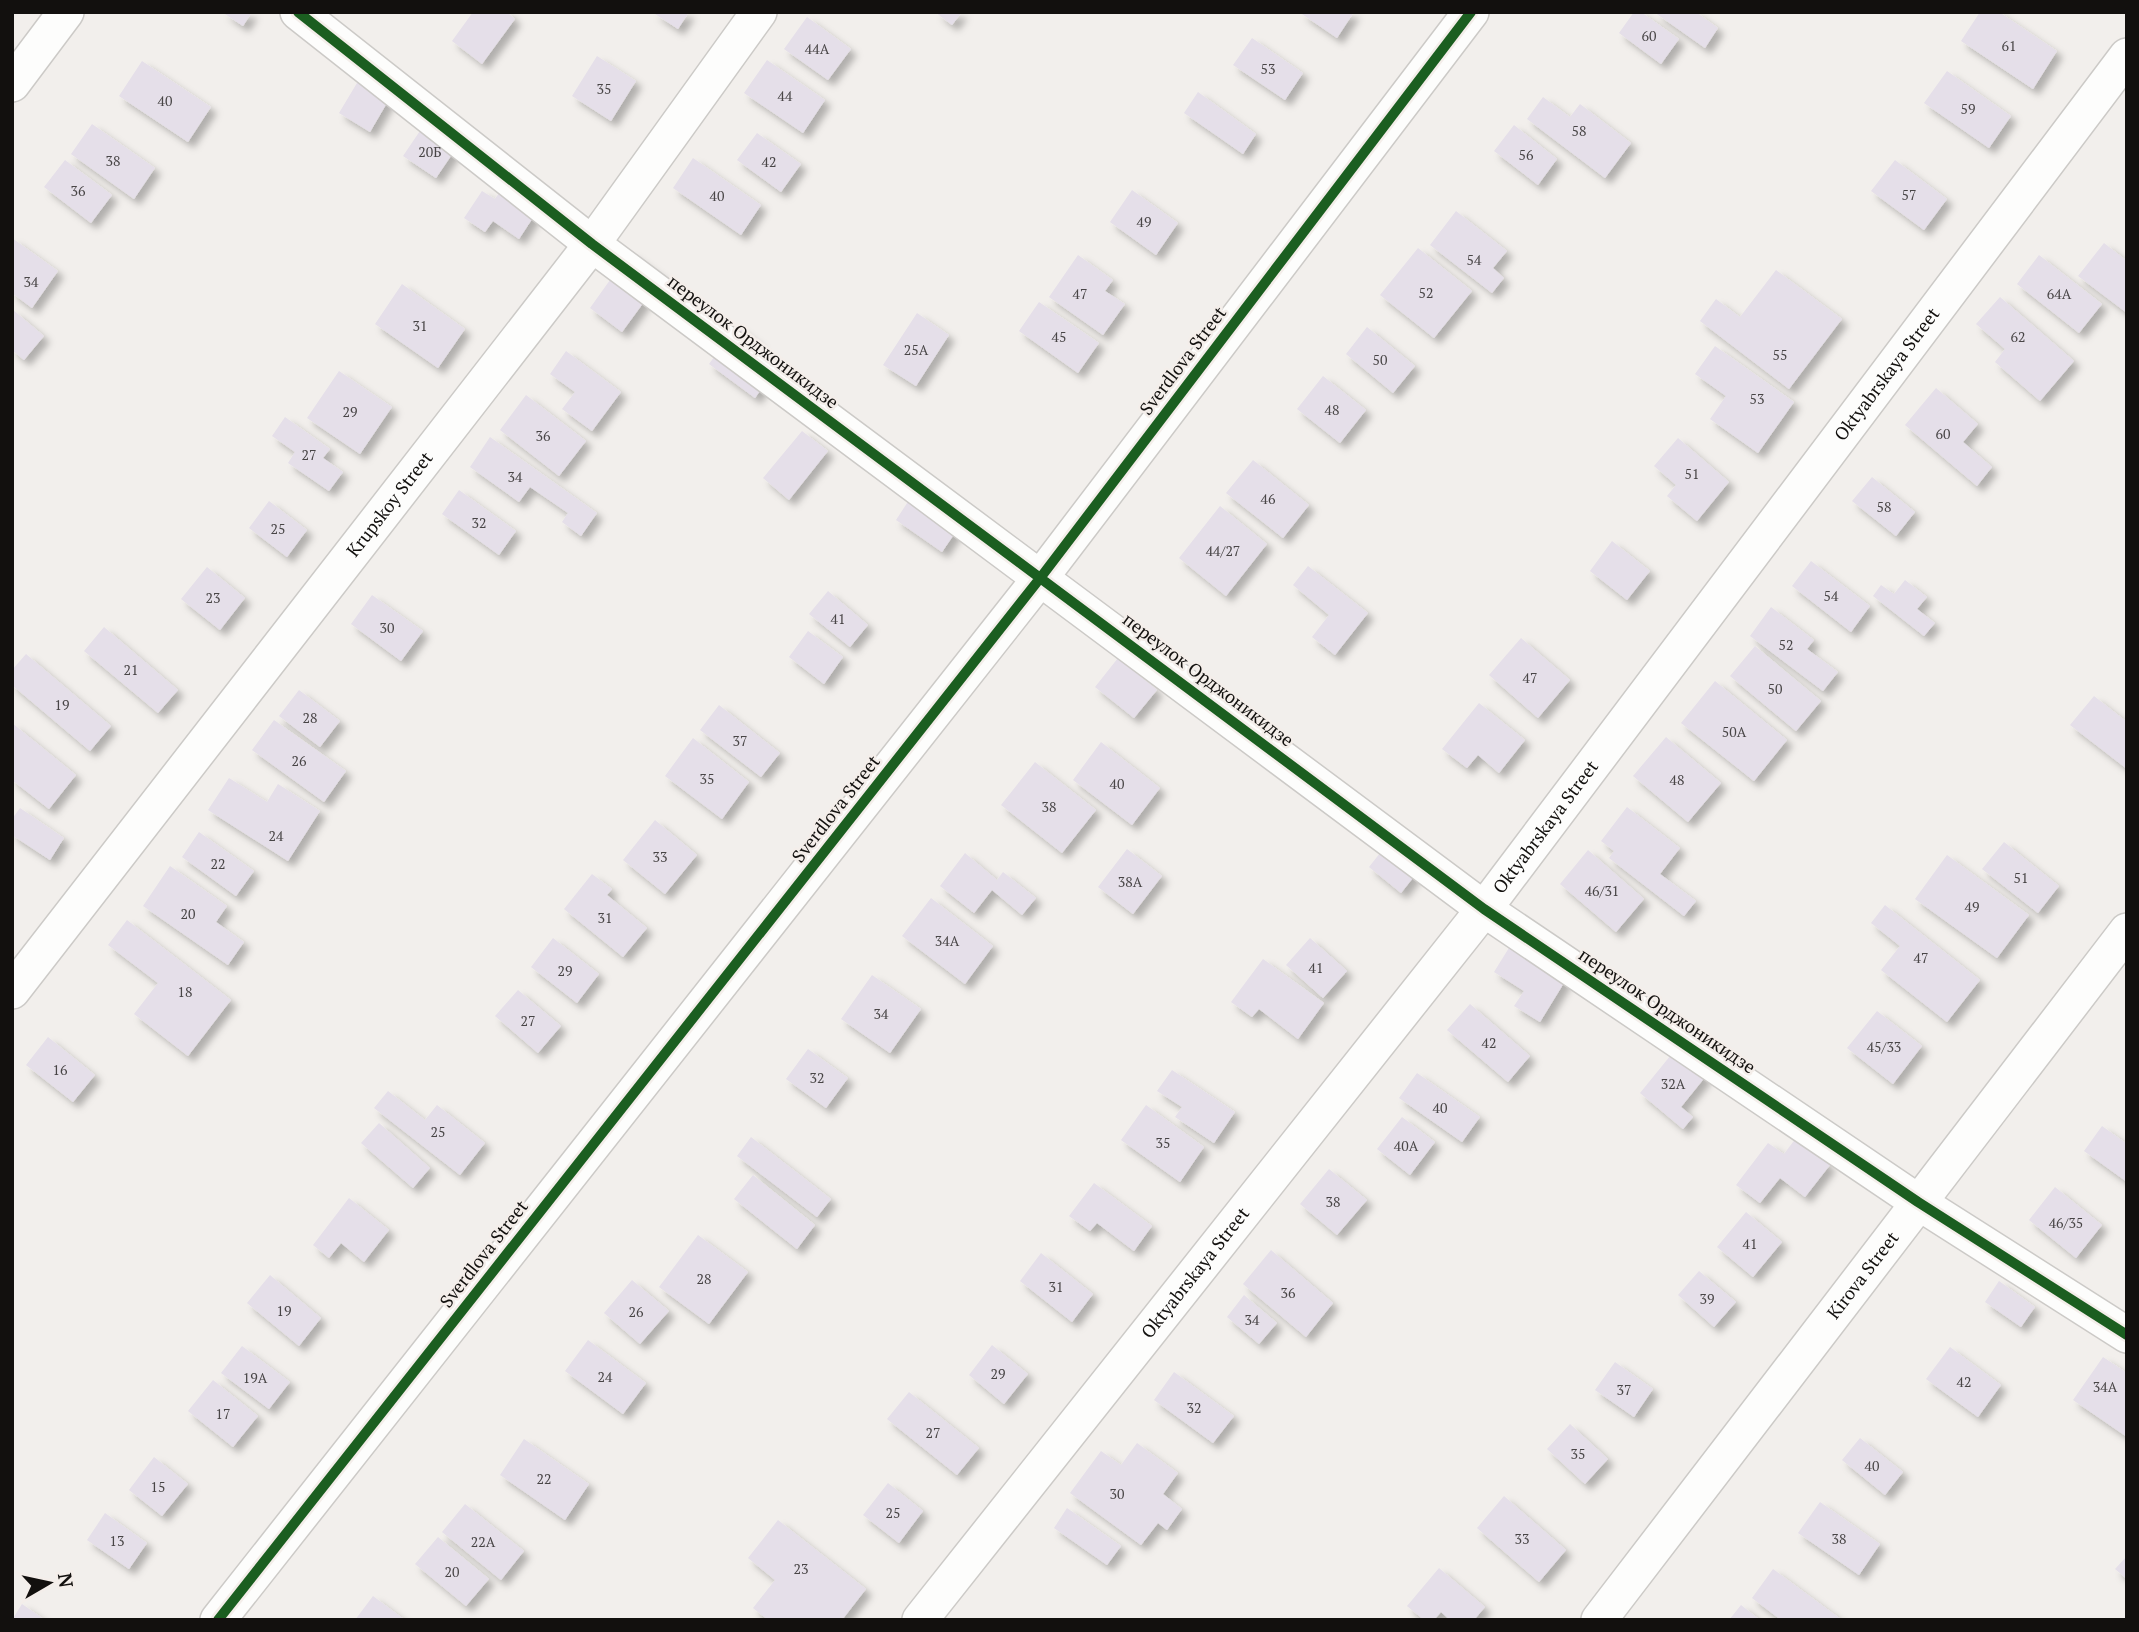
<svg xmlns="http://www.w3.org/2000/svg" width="2139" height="1632" font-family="'PT Serif',serif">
	<defs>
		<filter id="shadow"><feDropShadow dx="6" dy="6" stdDeviation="3.5" flood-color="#0004"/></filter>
	</defs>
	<rect width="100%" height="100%" fill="#f2efec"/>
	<path fill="#e5dfe9" filter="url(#shadow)" d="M222 12H252L243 26Z
		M473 12H511L509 14 515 19 482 64 452 41Z
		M652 12H689L678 29Z
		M935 12H962L952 25Z
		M1299 12H1354L1337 38Z
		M1634 12H1641L1679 39 1661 64 1619 33Z
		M1654 12H1696L1718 28 1705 48Z
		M1980 12H1999L2057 51 2033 89 1961 41Z
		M807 17 851 49 828 80 784 49Z
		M1252 38 1303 73 1285 100 1233 65Z
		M597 56 636 81 611 121 572 96Z
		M767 60 825 100 803 133 744 93Z
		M142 61 211 107 188 142 119 96Z
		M1947 71 2011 116 1989 148 1924 103Z
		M360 78 391 96 370 132 339 113Z
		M1198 92 1256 134 1243 154 1184 113Z
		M1543 97 1570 117 1580 104 1631 143 1605 178 1527 119Z
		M92 124 155 168 134 199 71 154Z
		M424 125 457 147 436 178 403 156Z
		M1514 125 1557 159 1538 185 1494 151Z
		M757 133 801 164 781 192 737 160Z
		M693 158 761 205 741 235 673 188Z
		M65 160 112 195 91 223 44 187Z
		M1895 160 1947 199 1924 230 1871 191Z
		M503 187 538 210 519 239 493 221 485 232 464 218 482 191 495 199Z
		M1132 190 1178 223 1156 255 1110 222Z
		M1456 211 1507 251 1493 268 1504 278 1492 293 1430 245Z
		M12 238 58 271 32 308 12 293Z
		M2104 243 2127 261V313L2078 276Z
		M1418 248 1472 291 1434 338 1380 295Z
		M630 252 663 276 622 332 590 308Z
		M1078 255 1113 280 1105 291 1125 304 1103 335 1049 297Z
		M2039 255 2102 304 2079 333 2017 284Z
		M1776 270 1842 319 1789 389 1700 321 1716 299 1740 317Z
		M402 284 465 329 438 368 375 324Z
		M2000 297 2074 361 2040 401 1995 362 2005 349 1976 324Z
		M1039 302 1099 343 1078 373 1019 331Z
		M12 309 44 336 24 360 12 350Z
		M917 313 949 335 916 386 883 365Z
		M737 326 759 343 751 354 774 371 755 398 709 364Z
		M1367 327 1415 366 1393 393 1346 354Z
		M1715 346 1794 402 1758 453 1710 419 1726 396 1695 374Z
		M566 351 621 392 592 431 562 409 575 392 550 374Z
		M339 371 392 407 360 454 307 418Z
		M1323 376 1366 410 1340 443 1297 409Z
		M1936 388 1978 424 1963 442 1992 467 1977 486 1905 425Z
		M526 395 586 441 559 476 500 430Z
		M285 417 330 449 323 458 343 472 329 491 288 463 295 452 272 436Z
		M802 431 828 451 789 500 763 478Z
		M490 437 597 513 581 536 562 522 568 513 530 487 519 502 470 467Z
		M1678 438 1729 482 1697 521 1667 496 1676 485 1654 466Z
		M1253 460 1309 505 1283 538 1226 493Z
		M1872 477 1915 512 1896 536 1852 501Z
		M459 490 516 531 499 555 442 514Z
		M913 494 959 527 942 552 896 520Z
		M269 501 307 530 287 557 249 528Z
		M1220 506 1267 544 1226 596 1179 558Z
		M1612 541 1650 571 1627 600 1590 571Z
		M1811 561 1870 606 1851 632 1792 586Z
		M1308 566 1368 613 1335 655 1312 637 1329 615 1293 585Z
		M207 567 245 598 220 630 181 599Z
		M1905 580 1927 597 1917 609 1935 623 1924 636 1873 596 1881 585 1894 594Z
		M828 591 868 625 850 647 809 614Z
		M372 595 423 631 401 661 351 624Z
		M1771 607 1814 640 1807 649 1838 672 1823 691 1750 636Z
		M104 627 178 690 158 713 84 651Z
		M808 631 843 657 824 684 789 657Z
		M1521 638 1570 680 1538 718 1489 675Z
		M1755 646 1821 701 1796 731 1730 676Z
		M26 654 111 726 90 751 12 685V670Z
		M1118 658 1157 690 1134 718 1095 687Z
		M1715 681 1787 740 1754 781 1681 723Z
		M299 690 340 721 320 747 279 716Z
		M2094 696 2127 722V769L2070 725Z
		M1479 703 1525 740 1499 773 1478 755 1467 768 1442 749Z
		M719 705 780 753 761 777 700 730Z
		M274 720 346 771 324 802 252 750Z
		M12 723 76 775 49 809 12 780Z
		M1666 737 1721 783 1688 822 1633 776Z
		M693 738 749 782 722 819 665 776Z
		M1101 742 1160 788 1132 825 1073 780Z
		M1035 762 1096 810 1062 853 1001 805Z
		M229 778 267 802 278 784 320 811 288 861 208 810Z
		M1627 807 1680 848 1660 874 1696 901 1684 916 1609 858 1614 851 1601 841Z
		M20 808 64 838 50 860 12 835V819Z
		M655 820 697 855 665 894 623 860Z
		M199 832 254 871 236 896 182 857Z
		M2004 842 2059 886 2038 913 1982 869Z
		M1384 848 1416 874 1401 893 1369 867Z
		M1127 849 1162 876 1133 914 1098 887Z
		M1588 850 1644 899 1616 932 1560 884Z
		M965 853 997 880 1003 872 1036 898 1022 915 992 890 974 913 940 886Z
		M1947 855 2029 915 1997 958 1915 899Z
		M170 866 227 906 216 922 244 942 228 965 143 906Z
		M592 874 612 889 607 895 647 928 623 957 564 909Z
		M931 898 993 946 965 984 902 936Z
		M1885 905 1980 980 1947 1022 1881 970 1900 946 1871 923Z
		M127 920 231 1000 188 1056 134 1014 158 983 108 945Z
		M553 938 599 974 577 1003 531 967Z
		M1310 938 1347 971 1323 998 1286 965Z
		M1512 943 1567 978 1540 1022 1514 1006 1524 991 1494 972Z
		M1263 959 1324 1003 1298 1039 1259 1009 1252 1017 1231 1002Z
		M872 975 921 1009 890 1053 841 1019Z
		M518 990 561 1026 538 1053 495 1016Z
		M1470 1004 1530 1056 1508 1082 1447 1030Z
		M1877 1011 1922 1046 1893 1084 1847 1048Z
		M48 1037 95 1075 73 1102 26 1065Z
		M808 1049 848 1078 826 1108 786 1079Z
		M1675 1050 1706 1076 1681 1107 1693 1117 1683 1129 1640 1093Z
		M1172 1070 1235 1112 1214 1143 1175 1117 1182 1107 1157 1091Z
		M1417 1073 1480 1117 1462 1142 1399 1098Z
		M388 1091 425 1120 437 1105 485 1143 460 1175 374 1108Z
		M1146 1105 1204 1147 1180 1182 1121 1140Z
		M1402 1117 1435 1142 1410 1175 1377 1149Z
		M379 1123 430 1168 413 1188 361 1143Z
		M2102 1126 2127 1144V1182L2084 1151Z
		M751 1137 831 1199 817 1217 737 1156Z
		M1796 1138 1830 1165 1805 1197 1780 1178 1760 1203 1736 1185 1768 1143 1784 1154Z
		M1329 1169 1367 1200 1337 1235 1300 1204Z
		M753 1175 815 1225 797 1249 734 1199Z
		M1094 1183 1152 1226 1134 1251 1097 1223 1090 1231 1069 1216Z
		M2055 1187 2102 1225 2076 1258 2029 1220Z
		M349 1198 389 1230 364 1262 341 1243 329 1258 313 1245Z
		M1746 1212 1782 1242 1753 1277 1717 1247Z
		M698 1235 748 1272 709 1324 659 1287Z
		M1271 1250 1333 1303 1306 1337 1243 1284Z
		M1041 1253 1093 1294 1072 1322 1020 1281Z
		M1699 1271 1736 1302 1714 1327 1678 1295Z
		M270 1275 321 1318 299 1346 247 1303Z
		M632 1280 669 1311 640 1344 604 1313Z
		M1999 1281 2035 1307 2021 1327 1985 1302Z
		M1244 1295 1277 1323 1259 1344 1227 1317Z
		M588 1340 646 1383 623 1414 565 1371Z
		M992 1345 1028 1374 1004 1404 969 1375Z
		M242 1346 290 1382 269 1409 221 1373Z
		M1950 1347 2001 1385 1978 1417 1926 1379Z
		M2103 1357 2127 1373V1437L2073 1400Z
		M1615 1362 1653 1389 1634 1417 1595 1390Z
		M1174 1372 1234 1416 1213 1443 1154 1400Z
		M213 1380 258 1416 233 1447 188 1411Z
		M909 1392 979 1448 957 1475 887 1419Z
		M1570 1424 1608 1459 1585 1484 1547 1449Z
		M1860 1438 1903 1472 1885 1495 1842 1460Z
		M524 1439 589 1484 565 1520 500 1475Z
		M1137 1443 1178 1473 1163 1494 1182 1509 1167 1530 1158 1523 1141 1545 1070 1493 1101 1451 1121 1465Z
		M154 1457 188 1484 162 1516 129 1490Z
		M888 1483 923 1511 899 1543 863 1515Z
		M1504 1496 1566 1550 1539 1582 1477 1528Z
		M1820 1502 1880 1544 1859 1575 1798 1533Z
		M465 1504 524 1551 501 1580 442 1532Z
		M1067 1508 1121 1546 1107 1565 1054 1528Z
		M105 1513 147 1543 129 1569 87 1540Z
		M778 1520 866 1589 842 1620H768L753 1608 775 1580 748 1558Z
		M438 1537 489 1579 466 1606 415 1564Z
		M2127 1556V1579L2115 1569Z
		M1439 1568 1485 1607 1474 1620H1450L1441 1612 1434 1620H1424L1407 1606Z
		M1773 1569 1842 1620H1781L1752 1598Z
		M373 1596 405 1620H355Z
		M22 1604 45 1620H12Z
		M1741 1605 1760 1620H1729Z"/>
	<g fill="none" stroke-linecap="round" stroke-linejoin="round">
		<defs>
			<g id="minor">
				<path d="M298 12 592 244 1484 909 1918 1202 2127 1335"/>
				<path d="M12 84 66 12"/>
				<path id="s1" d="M12 991 592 244 759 12"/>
				<path d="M218 1620 1041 577 1471 12"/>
				<path id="s2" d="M920 1620 1484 909 2127 56"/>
				<path id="s3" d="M1599 1620 2127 931"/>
			</g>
		</defs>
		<use href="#minor" stroke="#cccac7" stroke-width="38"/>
		<use href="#minor" stroke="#fdfdfc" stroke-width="35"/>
		<defs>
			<path id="cycleway" d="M298 12 592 244 1484 909 1918 1202 2127 1335
				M218 1620 1041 577 1471 12"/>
		</defs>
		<use href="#cycleway" stroke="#f4eeea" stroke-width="15"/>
		<use href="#cycleway" stroke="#1b5e20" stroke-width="10"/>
	</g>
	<g text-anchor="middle" stroke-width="5" stroke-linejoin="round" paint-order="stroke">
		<g font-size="14" fill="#484546">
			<text x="1649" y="41">60</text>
			<text x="2009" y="51">61</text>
			<text x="817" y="54">44А</text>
			<text x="1268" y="74">53</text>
			<text x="604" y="94">35</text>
			<text x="785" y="101">44</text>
			<text x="165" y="106">40</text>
			<text x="1968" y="114">59</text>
			<text x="1579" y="136">58</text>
			<text x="430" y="157">20Б</text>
			<text x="1526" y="160">56</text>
			<text x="113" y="166">38</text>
			<text x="769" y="167">42</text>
			<text x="78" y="196">36</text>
			<text x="1909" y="200">57</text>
			<text x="717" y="201">40</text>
			<text x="1144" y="227">49</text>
			<text x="1474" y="265">54</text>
			<text x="31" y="287">34</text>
			<text x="1426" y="298">52</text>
			<text x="1080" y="299">47</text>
			<text x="2059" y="299">64А</text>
			<text x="420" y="331">31</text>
			<text x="1059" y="342">45</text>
			<text x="2018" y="342">62</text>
			<text x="916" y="355">25А</text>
			<text x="1780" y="360">55</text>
			<text x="1380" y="365">50</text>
			<text x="1757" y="404">53</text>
			<text x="1332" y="415">48</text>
			<text x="350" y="417">29</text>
			<text x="1943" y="439">60</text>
			<text x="543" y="441">36</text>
			<text x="309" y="460">27</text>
			<text x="1692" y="479">51</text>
			<text x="515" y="482">34</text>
			<text x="1268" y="504">46</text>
			<text x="1884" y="512">58</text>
			<text x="479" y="528">32</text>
			<text x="278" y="534">25</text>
			<text x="1223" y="556">44/27</text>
			<text x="1831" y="601">54</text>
			<text x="213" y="603">23</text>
			<text x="838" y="624">41</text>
			<text x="387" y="633">30</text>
			<text x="1786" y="650">52</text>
			<text x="131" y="675">21</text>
			<text x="1530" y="683">47</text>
			<text x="1775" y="694">50</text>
			<text x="62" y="710">19</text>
			<text x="310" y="723">28</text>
			<text x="1734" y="737">50А</text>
			<text x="740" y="746">37</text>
			<text x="299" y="766">26</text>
			<text x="707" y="784">35</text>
			<text x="1677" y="785">48</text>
			<text x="1117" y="789">40</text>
			<text x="1049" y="812">38</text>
			<text x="276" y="841">24</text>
			<text x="660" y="862">33</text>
			<text x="218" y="869">22</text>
			<text x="2021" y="883">51</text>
			<text x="1130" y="887">38А</text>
			<text x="1602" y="896">46/31</text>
			<text x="1972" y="912">49</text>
			<text x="188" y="919">20</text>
			<text x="605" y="923">31</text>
			<text x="947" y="946">34А</text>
			<text x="1921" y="963">47</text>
			<text x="1316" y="973">41</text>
			<text x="565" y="976">29</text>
			<text x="185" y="997">18</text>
			<text x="881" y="1019">34</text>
			<text x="528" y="1026">27</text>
			<text x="1489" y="1048">42</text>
			<text x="1884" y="1052">45/33</text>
			<text x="60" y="1075">16</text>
			<text x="817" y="1083">32</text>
			<text x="1673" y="1089">32А</text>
			<text x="1440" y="1113">40</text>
			<text x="438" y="1137">25</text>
			<text x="1163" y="1148">35</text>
			<text x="1406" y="1151">40А</text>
			<text x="1333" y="1207">38</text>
			<text x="2066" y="1228">46/35</text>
			<text x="1750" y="1249">41</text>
			<text x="704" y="1284">28</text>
			<text x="1056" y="1292">31</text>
			<text x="1288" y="1298">36</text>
			<text x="1707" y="1304">39</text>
			<text x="284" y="1316">19</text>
			<text x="636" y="1317">26</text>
			<text x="1252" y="1325">34</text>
			<text x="998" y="1379">29</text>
			<text x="605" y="1382">24</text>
			<text x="255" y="1383">19А</text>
			<text x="1964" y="1387">42</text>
			<text x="2105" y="1392">34А</text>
			<text x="1624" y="1395">37</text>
			<text x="1194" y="1413">32</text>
			<text x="223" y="1419">17</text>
			<text x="933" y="1438">27</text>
			<text x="1578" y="1459">35</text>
			<text x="1872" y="1471">40</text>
			<text x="544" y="1484">22</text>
			<text x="158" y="1492">15</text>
			<text x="1117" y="1499">30</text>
			<text x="893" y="1518">25</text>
			<text x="1522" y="1544">33</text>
			<text x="1839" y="1544">38</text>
			<text x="117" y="1546">13</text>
			<text x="483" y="1547">22А</text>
			<text x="801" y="1574">23</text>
			<text x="452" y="1577">20</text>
		</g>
		<g font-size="18" fill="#12100e" stroke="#f4eeea">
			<text transform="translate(753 342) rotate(37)" y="6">переулок Орджоникидзе</text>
			<text transform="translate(1183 361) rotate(-53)" y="6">Sverdlova Street</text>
			<text dy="6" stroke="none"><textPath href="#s2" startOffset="1577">Oktyabrskaya Street</textPath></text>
			<text dy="6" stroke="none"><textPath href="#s1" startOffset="616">Krupskoy Street</textPath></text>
			<text transform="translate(1208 680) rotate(37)" y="6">переулок Орджоникидзе</text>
			<text transform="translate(836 809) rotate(-52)" y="6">Sverdlova Street</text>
			<text dy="6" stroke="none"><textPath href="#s2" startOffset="1010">Oktyabrskaya Street</textPath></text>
			<text transform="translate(1667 1011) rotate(34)" y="6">переулок Орджоникидзе</text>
			<text transform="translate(484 1254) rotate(-52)" y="6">Sverdlova Street</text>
			<text dy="6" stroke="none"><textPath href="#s2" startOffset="443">Oktyabrskaya Street</textPath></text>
			<text dy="6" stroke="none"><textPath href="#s3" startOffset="434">Kirova Street</textPath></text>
		</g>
	</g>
	<rect width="2139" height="1632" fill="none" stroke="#12100e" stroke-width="28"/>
	<g transform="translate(49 1583) rotate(81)" stroke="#f4eeea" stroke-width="5" paint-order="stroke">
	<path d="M0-5L12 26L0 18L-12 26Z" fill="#12100e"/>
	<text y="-10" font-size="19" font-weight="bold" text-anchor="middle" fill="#12100e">N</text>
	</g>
</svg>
